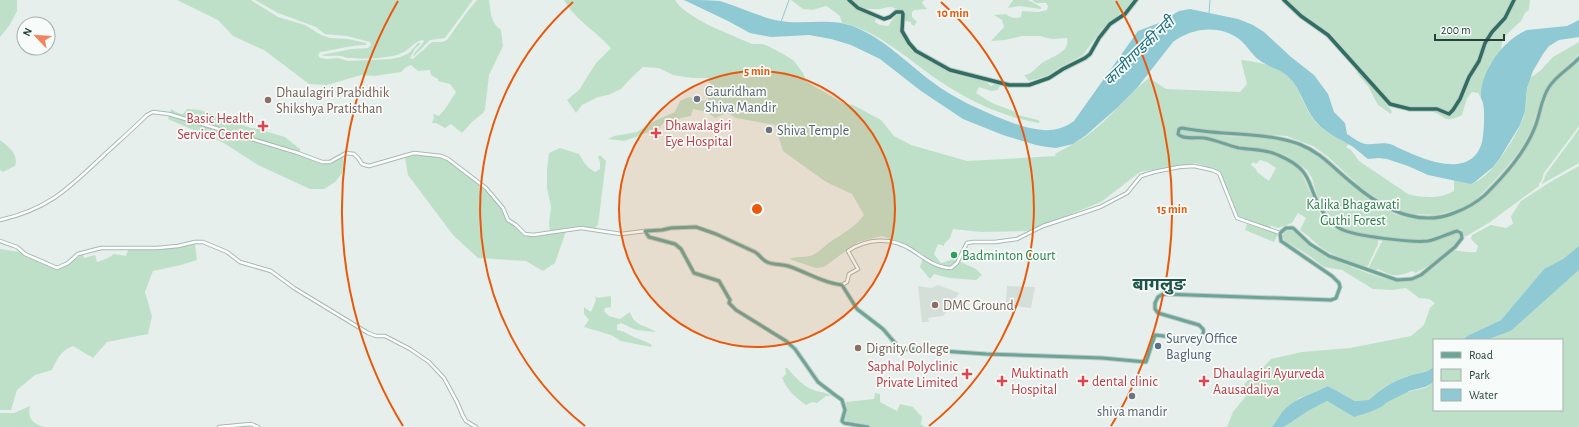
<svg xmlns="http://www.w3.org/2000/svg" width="1579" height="427" font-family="'Alegreya Sans','Noto Sans Devanagari',sans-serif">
	<rect width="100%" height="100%" fill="#e6efeb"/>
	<path fill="#d4dfda" d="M938 285 959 293 943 316 928 318 929 322H922L918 286 931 288Z
		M1007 286 1035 287 1031 308 1006 305Z"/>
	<path fill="#bfe0c8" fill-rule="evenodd" d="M0 0H17V11L9 26 0 37Z
		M177 0H251L278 17 305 25 321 35 330 38 348 39 366 43V45C350 45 336 50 320 52L318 55 320 58 327 59 338 58 348 61 391 59 400 57 409 53 418 43H421L415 49 410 58 413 59 432 42H442L447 40 467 12 477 0H489C491 12 490 22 501 30L503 46 489 75 485 109 483 113 472 122 462 133 451 124 445 128 436 123H432L434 118 433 114 439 116 445 109 456 92 450 84 438 81V79L431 75 430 70 418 71 411 65 406 67 401 72 374 76 361 75 327 85 309 84 264 50 233 36 218 20Z
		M255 0H473L445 38 430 40 413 57C414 51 421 47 424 41L423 40C414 41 410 50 402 53 389 59 364 59 349 58 346 58 343 56 340 56 333 55 328 57 321 55L352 49 368 48 371 45 370 42 347 36 325 34 316 27 278 13Z
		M564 0H675C685 18 732 35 752 44H762L768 46 785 55 794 61 803 73 807 82 843 103 853 105 881 120 894 136 911 145 967 161 1056 156 1055 154C1065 148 1076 143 1085 137 1109 120 1126 96 1149 78L1166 89 1240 92 1247 84 1241 60C1265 63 1286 67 1298 90 1303 100 1307 111 1314 120 1323 131 1336 138 1349 144L1346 147 1351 150 1359 161 1408 194C1422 198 1441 199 1454 191V180C1461 182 1467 184 1475 182 1491 177 1518 134 1523 118 1528 106 1525 93 1529 79L1540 71 1553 57 1579 42V54L1548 84 1542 96 1531 131 1520 150 1505 169 1476 200 1461 208 1438 215 1409 214 1399 212 1388 206 1363 189 1327 156 1313 146 1294 139 1287 136 1203 131 1181 127 1177 129 1176 134 1180 138 1208 141 1238 150 1274 154 1281 157 1294 165 1301 172 1321 216 1333 228 1347 234 1378 239V244L1368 266 1363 267C1352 261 1339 258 1328 252 1317 246 1310 236 1300 230L1306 218 1298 213 1292 223 1278 228 1269 225 1271 227H1266L1239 217 1219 171 1196 163 1140 172 1101 202 1029 231 981 232 953 229 950 238 944 244V246L938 244 934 254 941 263 954 259 976 269 982 275 976 280 949 278 934 274 930 279 920 267 924 255 905 244 882 236 858 242 824 267 816 268 789 259C797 256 805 258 813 255 821 251 826 244 833 240 846 231 854 228 864 215L852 194 826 182 783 151 775 125 736 118 727 113 715 118 707 112 693 109 691 116C682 117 675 121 666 120L659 128 636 137 624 141 608 139 614 136 637 132 650 123 675 112 680 101 689 97 694 98 695 102 708 100 707 91 711 86 708 78H692L673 75 659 68 643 67 631 78 621 89 608 95 598 97 582 105 576 113 567 100 579 90 596 63 611 48C596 31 575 20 564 0ZM1260 160 1267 162 1276 168 1269 181 1257 172 1256 169 1251 165 1253 162 1256 164Z
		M791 0H848L856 8 874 16 876 18 875 22 880 25 888 26 896 15 902 14 901 28 907 43 914 51 953 74 985 81 991 86 995 84 1000 85 998 90 991 91 979 87 976 93 992 103 1013 111 1018 115 1038 120 1040 122 1038 123C1001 116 969 101 938 80 909 60 877 30 842 23L840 16 828 7 825 6 813 10 803 9Z
		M851 0H925L923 1 922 3 927 9 914 10 912 12V17L917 22 914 26 911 24V22L905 21 904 12 895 11 896 9C890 5 886 8 880 9 868 10 860 8 851 0Z
		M1013 0H1028L1041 7V9L1019 6 1008 8Z
		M1032 0H1133L1127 8 1102 29 1083 55 1057 69 1047 76 1029 81 1024 75C1033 74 1035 68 1042 63 1051 57 1071 52 1067 38L1052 39 1040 36H1022L1005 40 991 41 1004 27 1002 20 994 15 1006 14C1011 18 1015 19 1021 17L1022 11 1038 12 1047 10 1048 6 1046 3H1036Z
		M1285 0H1513L1509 10 1492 30 1484 43 1480 50 1478 60 1468 77 1453 108 1449 112C1430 104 1410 112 1390 102L1387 105 1392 111 1391 114 1378 105 1368 86 1357 73 1355 67 1338 42 1330 34 1305 18Z
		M1516 0H1530L1529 10 1525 13 1521 21 1508 33 1502 42 1501 50 1490 64 1487 71 1481 98 1478 93 1472 92 1467 98 1462 115C1442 125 1447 115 1430 111L1436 110 1445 114 1454 111 1479 63 1485 46 1493 34 1506 19Z
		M1579 60V126L1544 173 1541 182 1539 183V186L1490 222 1465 237 1462 230 1460 229 1423 240 1393 238 1352 232 1343 229 1331 219 1317 195 1312 178 1307 170 1287 156 1272 150 1246 147 1221 141 1180 135 1179 132 1183 130 1227 136 1273 138 1304 148 1320 156 1363 194 1394 214 1407 218 1441 219 1456 214 1477 204 1504 178 1528 146 1542 112 1549 91 1555 82Z
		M171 109 178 113 183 114 187 109 200 110 251 128 263 129 268 132 285 137 300 149V154C317 163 327 169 343 155L344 163 342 173 335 182 324 189H310L258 165 224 143 168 119Z
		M1579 129V163L1542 184 1546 174Z
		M0 140C8 146 19 154 15 166L3 172 0 170Z
		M560 148 579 154C583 161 587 168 595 172L600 169V162L598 157 600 155 606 161 598 225 595 228 578 226 550 231 549 224 551 207 547 188V170L549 153Z
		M415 155 440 156 447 160 486 189 492 198 500 206 507 220 514 224 524 235 534 236 566 231 555 263 543 271 526 261 478 258 453 235 408 175 405 158Z
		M1579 166V246L1563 259 1544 269 1501 320 1467 336 1463 340H1434V366C1427 374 1419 372 1409 376 1392 381 1381 388 1369 400L1355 401 1328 386 1316 393 1299 398 1272 427H1227L1233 412 1246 396 1240 391 1247 381 1258 372 1271 359 1302 352 1350 348 1411 336 1424 325 1430 308 1435 303 1429 299 1419 298 1406 288 1393 290 1373 289 1342 270 1324 267 1307 254 1286 242 1282 237 1284 233 1288 230 1292 231C1300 236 1305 244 1313 249 1330 259 1390 285 1408 281 1425 278 1442 261 1454 250 1457 251 1473 253 1476 252L1478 246 1471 239 1472 235 1491 225 1506 228 1513 224 1511 216 1521 201 1552 181Z
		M1247 224 1278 234 1274 242 1245 230Z
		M1455 232H1458L1460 236C1457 250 1428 266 1416 273L1412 271C1397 278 1392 276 1378 269L1374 271 1368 269 1381 243 1384 239C1416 244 1426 245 1455 232Z
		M195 244 197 260 181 265 153 271 145 292 152 316 148 334 107 342 93 358 73 346C61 350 57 359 52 370L35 375 17 390 11 410H0V249L19 252 27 257 39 260 52 268 58 270 83 254 84 258 95 255 97 262 108 258 114 254 126 256 128 250H155Z
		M1579 270V427H1284L1308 411 1327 401 1354 417 1382 406 1393 395 1425 388 1434 382V410H1562V340H1486L1511 331Z
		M595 295 597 298 611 296V307L605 308 604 311 609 316 620 319 630 312C635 327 644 324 656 332L636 330 621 323 617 325V330C625 331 629 335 636 338 642 340 647 342 652 345L651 347 621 341 611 335 584 327 589 320 584 314V307L591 312 596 300Z
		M785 368H787C795 376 803 387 814 390 820 393 825 391 831 396H826L817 403 812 402 806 405C796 398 787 390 782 378L786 374Z
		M875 393 880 394V402L897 411 900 404 913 407 922 417 921 424 925 427H871L855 422 849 423 844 419 847 412 846 402 874 399Z
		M30 406C27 419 33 424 45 427H0V413H14Z"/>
	<path fill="#8ec9d4" d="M684 0C695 0 710 0 720 1 740 7 759 17 780 21 805 25 831 17 855 27 884 39 906 62 931 81 955 99 978 109 1005 120 1028 129 1053 137 1074 121L1138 31 1159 23 1179 11 1190 9 1238 19 1253 25 1264 32 1291 57 1314 75 1328 94 1334 112 1345 123 1347 134C1352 137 1359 143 1366 144 1374 145 1384 141 1393 145 1417 157 1471 183 1482 142 1484 133 1485 112 1483 103 1482 99 1481 100 1481 97 1480 71 1504 39 1527 30L1567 26 1579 20V37L1559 40 1549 46 1543 54 1533 71 1527 88 1525 111 1520 125 1500 158 1493 167 1476 181 1471 184 1466 183 1428 175 1408 166 1387 159 1379 158 1368 159C1361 154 1356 148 1348 144 1337 138 1327 133 1318 124 1306 112 1303 95 1293 82 1282 69 1275 70 1262 62 1253 57 1247 45 1239 39 1219 24 1191 28 1173 42L1137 88 1117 108 1085 136 1073 144 1056 148 1047 147 1036 145 1003 135 963 119 921 91 880 59 851 45 831 39 809 35 771 37 750 33 728 21Z
		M1579 246V270L1511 331 1486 340H1463L1467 336 1501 320 1544 269 1563 259Z
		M1434 366V382L1425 387 1393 395 1383 406 1370 412 1354 417 1327 401 1308 411 1284 427H1272C1277 421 1280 414 1285 409 1297 397 1314 394 1328 386L1355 401 1369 400C1382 388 1391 382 1409 376 1419 372 1427 374 1434 366Z"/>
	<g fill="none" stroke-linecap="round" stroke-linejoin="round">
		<path stroke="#8ec9d4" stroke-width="1" d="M1209 13 1210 0
			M781 22 789 0"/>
		<path stroke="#8ec9d4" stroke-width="4" d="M1385 401 1407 390"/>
		<defs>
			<path id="secondary" d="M0 220C49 209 69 188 104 155 118 142 133 129 147 115L153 112 169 114 298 153 322 162H330L346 153 354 154 358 158 362 164 369 166 414 153 441 156 448 159 486 188 503 208 508 220 516 225 525 234 533 235 581 228 621 234 645 231
				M0 241 17 247 25 254 57 268 68 263 78 254 101 248H157L178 246 195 242H203L227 252 240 262 271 271 294 288 368 333 376 336H385L410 349 429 362 444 378 457 402 463 416 466 421 476 427
				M842 285 847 282 849 274 858 269 848 251C867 238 892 237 912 250 924 258 936 268 951 268L957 263 967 243 973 242H995L1017 239 1043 226 1100 207 1127 193 1141 176 1154 172 1179 167 1194 166 1212 170 1219 173 1237 218 1280 233
				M219 427 251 424 258 427"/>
			<path id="primary" d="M868 427 844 423 842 421 845 410 842 400 835 395 818 382 795 349 786 341 736 310 729 303 730 300 719 281 694 273 681 249 675 244 649 237 645 231 662 230 671 228 696 227 716 234 755 252C760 255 762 260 767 262 773 265 781 264 788 266 807 272 822 283 842 285L857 309 883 329 901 350 913 349 986 354 1102 358 1146 362 1155 335 1198 340C1202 337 1205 334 1203 329L1199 325 1158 313 1155 309V303L1158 297 1163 294 1331 300 1336 298 1340 287 1339 283 1332 276 1281 241 1280 233 1286 228H1293L1310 244 1329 256 1397 280 1412 279 1421 275 1455 247 1462 238 1461 233 1457 231C1447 234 1438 239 1428 241 1413 243 1354 236 1341 229 1334 226 1328 219 1323 212 1305 185 1316 171 1278 155 1266 149 1252 150 1239 148 1227 145 1216 140 1204 138 1196 137 1183 140 1178 134L1179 129 1182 128C1220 136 1262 131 1299 144 1322 153 1333 168 1352 183 1380 207 1417 228 1454 213 1465 209 1476 203 1485 195 1504 176 1525 153 1535 127 1540 115 1541 99 1549 87 1556 76 1570 68 1579 58"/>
			<path id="highway" d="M849 0 858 8 884 19 890 17 896 12H902L903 14 902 31 909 43 916 51 950 70 1009 85H1029L1049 78 1063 69 1085 58 1090 54 1099 38 1110 24 1125 14 1136 0
				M1284 0 1301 16 1328 35 1390 104 1410 109H1437L1449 114 1453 110 1460 99 1469 77 1479 61 1485 43 1492 32 1505 18 1514 0"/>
		</defs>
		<use href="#secondary" stroke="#a4bbb3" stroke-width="4.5"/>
		<use href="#primary" stroke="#c2cac8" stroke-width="5"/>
		<use href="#highway" stroke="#c2cac8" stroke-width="5.5"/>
		<use href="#secondary" stroke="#fff" stroke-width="2.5"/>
		<use href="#primary" stroke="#6aa596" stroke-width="3"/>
		<use href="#highway" stroke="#2f6f62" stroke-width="3.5"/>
	</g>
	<circle cx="757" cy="209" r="138" fill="#e8590c" fill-opacity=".12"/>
	<g fill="none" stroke="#e8590c" stroke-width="2">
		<circle cx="757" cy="209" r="138"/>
		<path d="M585 426A277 277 0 0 1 573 2M941 2A277 277 0 0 1 929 426"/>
		<path d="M403 426A415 415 0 0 1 398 1M1116 1A415 415 0 0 1 1111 426"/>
	</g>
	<g fill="#6b7280" stroke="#f7fbf9" stroke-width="1.5">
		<circle cx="697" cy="99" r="4"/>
		<circle cx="769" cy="130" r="4"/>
		<circle cx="1132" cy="396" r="4"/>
	</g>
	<g fill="#8d6e63" stroke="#f7fbf9" stroke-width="1.5">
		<circle cx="268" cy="100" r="4"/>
		<circle cx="935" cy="305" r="4"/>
		<circle cx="858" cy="348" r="4"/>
	</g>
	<g fill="#e0444e" stroke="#f7fbf9" stroke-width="1.5">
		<path d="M261 120h4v4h4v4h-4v4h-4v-4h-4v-4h4z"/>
		<path d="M654 127h4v4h4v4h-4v4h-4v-4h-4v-4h4z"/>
		<path d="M965 368h4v4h4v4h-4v4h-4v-4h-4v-4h4z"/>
		<path d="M1000 375h4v4h4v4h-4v4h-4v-4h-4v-4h4z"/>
		<path d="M1081 375h4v4h4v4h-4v4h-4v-4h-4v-4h4z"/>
		<path d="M1202 375h4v4h4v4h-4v4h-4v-4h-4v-4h4z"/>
	</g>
	<circle fill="#2e9e5b" stroke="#f7fbf9" stroke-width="1.5" cx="954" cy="255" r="4"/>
	<circle fill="#5c6f8a" stroke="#f7fbf9" stroke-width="1.5" cx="1158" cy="346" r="4"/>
	<g text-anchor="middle" stroke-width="3.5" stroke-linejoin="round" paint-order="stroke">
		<g font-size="14" fill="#5b616d" stroke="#f7fbf9" text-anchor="start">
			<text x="705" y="96">Gauridham<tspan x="705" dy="16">Shiva Mandir</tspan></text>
			<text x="777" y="135">Shiva Temple</text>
			<text x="1132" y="416" text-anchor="middle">shiva mandir</text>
		</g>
		<g font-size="14" fill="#785e54" stroke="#f7fbf9" text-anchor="start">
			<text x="276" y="97">Dhaulagiri Prabidhik<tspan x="276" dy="16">Shikshya Pratisthan</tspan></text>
			<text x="943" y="310">DMC Ground</text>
			<text x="866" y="353">Dignity College</text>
		</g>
		<g font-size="14" fill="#be3a42" stroke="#f7fbf9" text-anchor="start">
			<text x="254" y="123" text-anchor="end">Basic Health<tspan x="254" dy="16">Service Center</tspan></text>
			<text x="665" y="130">Dhawalagiri<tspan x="665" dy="16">Eye Hospital</tspan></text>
			<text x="958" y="371" text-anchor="end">Saphal Polyclinic<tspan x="958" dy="16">Private Limited</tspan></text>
			<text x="1011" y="378">Muktinath<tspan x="1011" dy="16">Hospital</tspan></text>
			<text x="1213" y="378">Dhaulagiri Ayurveda<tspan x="1213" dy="16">Aausadaliya</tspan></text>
			<text x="1092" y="386">dental clinic</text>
		</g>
		<g font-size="14" fill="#2d7a4b" stroke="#f7fbf9">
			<text x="1353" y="209">Kalika Bhagawati<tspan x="1353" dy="16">Guthi Forest</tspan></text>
		</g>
		<g font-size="14" fill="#27864d" stroke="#f7fbf9" text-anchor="start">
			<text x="962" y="260">Badminton Court</text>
		</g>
		<g font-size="14" fill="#4e5e75" stroke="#f7fbf9" text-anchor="start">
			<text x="1166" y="343">Survey Office<tspan x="1166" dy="16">Baglung</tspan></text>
		</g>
		<g font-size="15" font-style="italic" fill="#1c6f80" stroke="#f7fbf9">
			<text transform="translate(1139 51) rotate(-44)" y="5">कालीगण्डकी नदी</text>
		</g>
		<g font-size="18" font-weight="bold" fill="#1f5548" stroke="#f7fbf9">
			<text x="1159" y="290">बागलुङ</text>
		</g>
	</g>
	<circle cx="757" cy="209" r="6" fill="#e8590c" stroke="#f7fbf9" stroke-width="2"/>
	<g font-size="12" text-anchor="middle" font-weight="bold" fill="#e8590c" stroke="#f7fbf9" stroke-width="3.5" stroke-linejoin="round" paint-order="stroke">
		<text x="953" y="17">10 min</text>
		<text x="757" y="75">5 min</text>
		<text x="1172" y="213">15 min</text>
	</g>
	<rect x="1433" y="339" width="130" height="72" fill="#f7fbf9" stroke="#a3b1ad"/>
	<rect x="1441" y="352" width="20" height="6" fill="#6aa596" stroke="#a3b1ad"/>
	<text x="1469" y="359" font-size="12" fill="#24423a">Road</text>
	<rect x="1441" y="369" width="20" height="12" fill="#bfe0c8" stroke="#a3b1ad"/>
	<text x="1469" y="379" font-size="12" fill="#24423a">Park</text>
	<rect x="1441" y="389" width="20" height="12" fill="#8ec9d4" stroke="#a3b1ad"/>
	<text x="1469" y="399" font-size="12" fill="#24423a">Water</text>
	<g transform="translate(36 36) rotate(295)"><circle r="19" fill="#f7fbf9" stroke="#a3b1ad"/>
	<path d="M0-3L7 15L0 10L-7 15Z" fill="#f4845f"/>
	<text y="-6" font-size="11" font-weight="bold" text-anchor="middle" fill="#24423a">N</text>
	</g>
	<path d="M1435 34v6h69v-6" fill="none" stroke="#24423a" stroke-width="2"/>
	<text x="1441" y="34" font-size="12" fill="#24423a" stroke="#f7fbf9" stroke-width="3" paint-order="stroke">200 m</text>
</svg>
